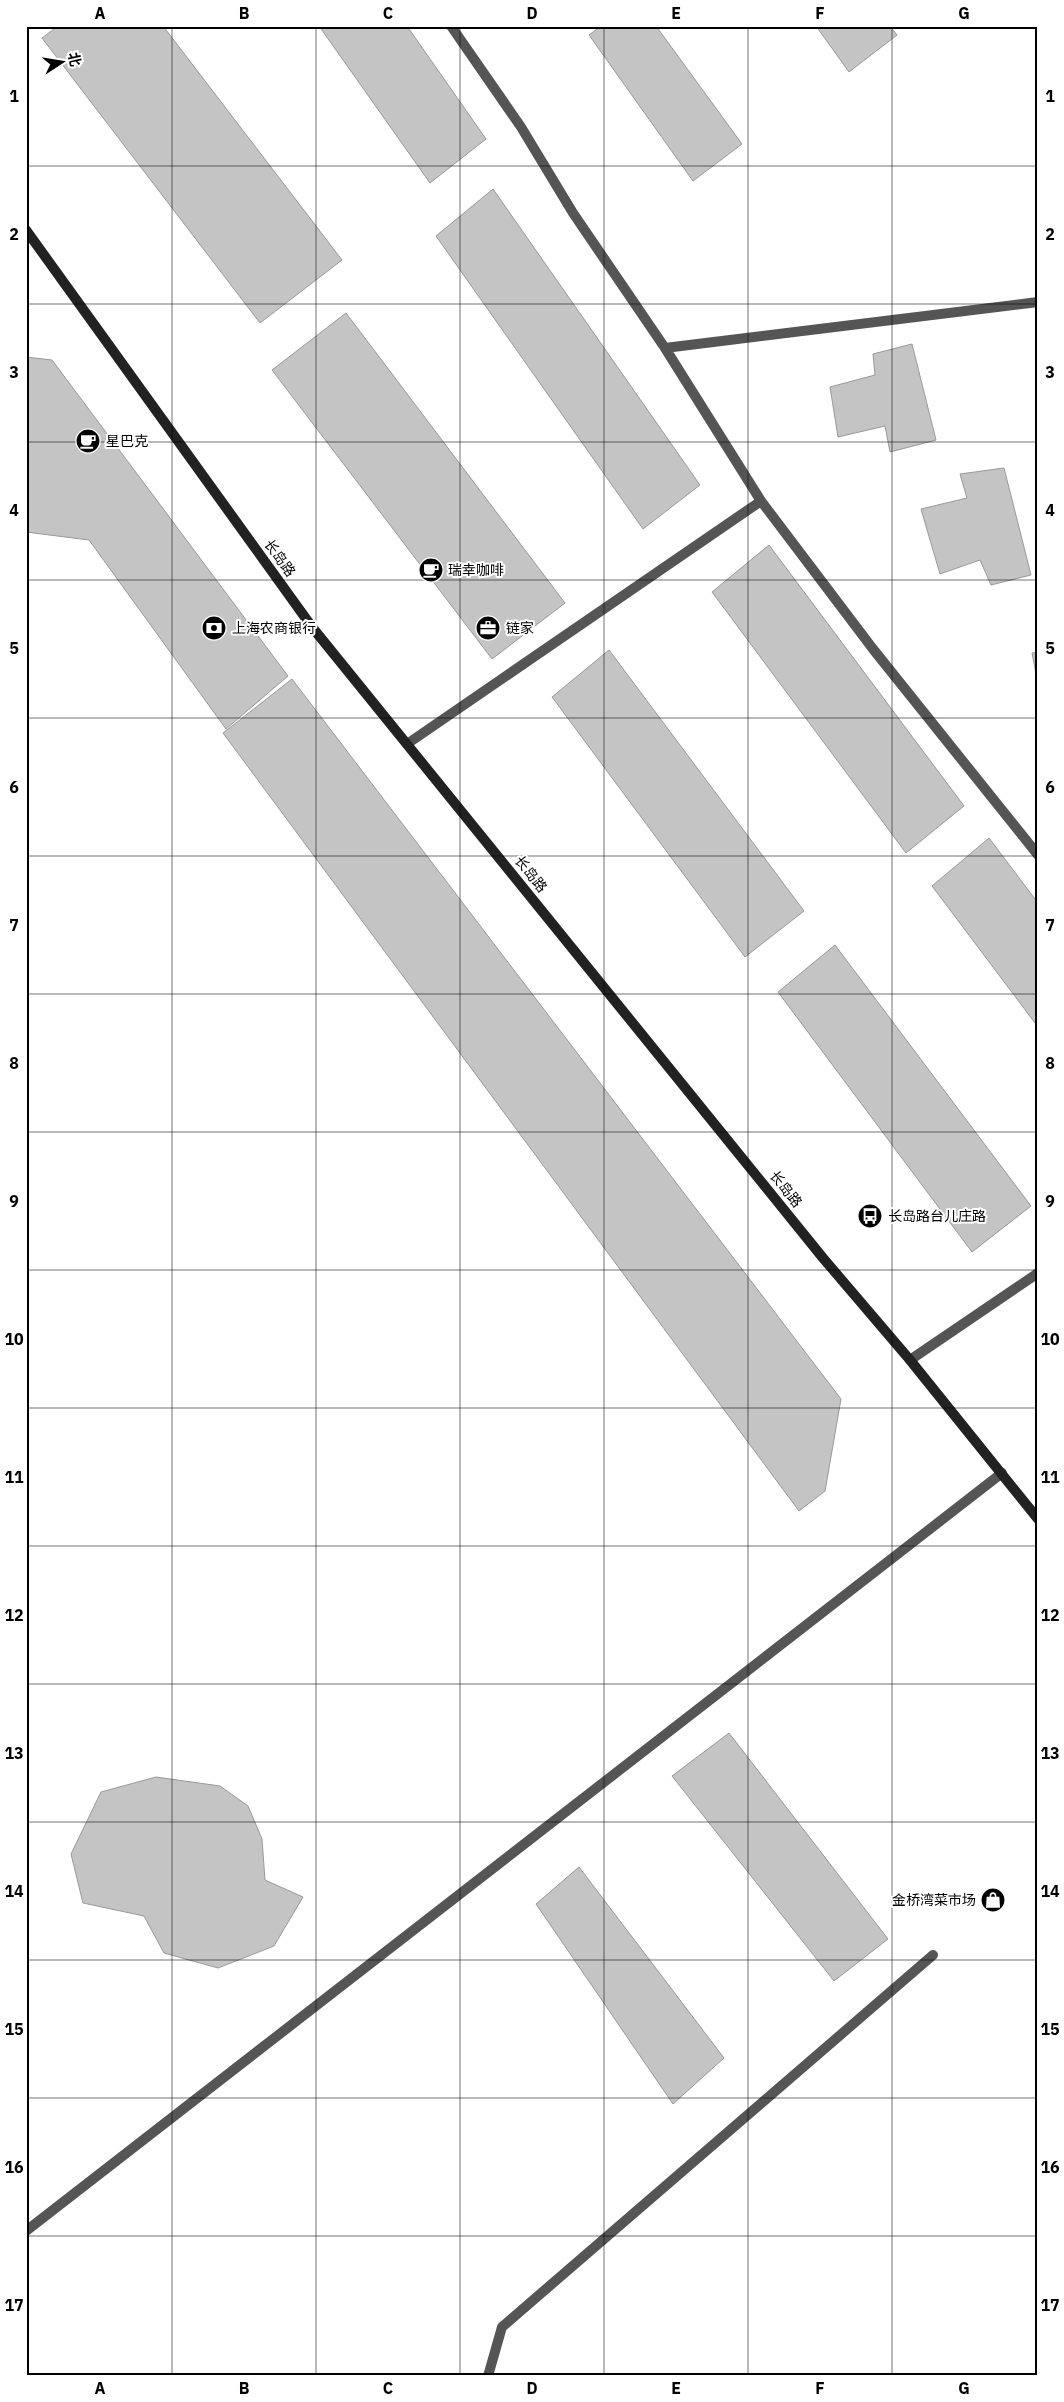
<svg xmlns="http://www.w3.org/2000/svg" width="1064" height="2402" font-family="'IBM Plex Sans','Noto Sans SC',sans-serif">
	<rect width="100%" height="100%" fill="#fff"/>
	<path fill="#c4c4c4" stroke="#999" d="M58 26H163L342 260 260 323 42 38Z
		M319 26H407L486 139 430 183Z
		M601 26H656L742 144 693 181 589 35Z
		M816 26H890L897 35 849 72Z
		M493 189 700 485 643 529 436 236Z
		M346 313 565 603 492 659 272 370Z
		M912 344 936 440 890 452 885 426 838 437 830 387 875 375 873 354Z
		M26 357 52 360 288 676 226 729 89 540 26 532Z
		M1004 468 1031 575 991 585 980 560 940 574 921 509 967 498 960 474Z
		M769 545 964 806 906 853 712 592Z
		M609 650 804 911 745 957 552 697Z
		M1038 652V684L1032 653Z
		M292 679 841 1399 825 1491 799 1511 223 733Z
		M989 838 1038 903V1027L932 886Z
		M835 945 1031 1206 972 1252 778 992Z
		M729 1733 888 1939 834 1981 672 1776Z
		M156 1777 220 1786 248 1806 262 1839 265 1880 303 1897 274 1946 218 1968 164 1953 144 1916 83 1903 71 1854 101 1792Z
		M579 1867 724 2058 673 2104 536 1904Z"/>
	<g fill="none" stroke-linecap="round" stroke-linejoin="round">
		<path stroke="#555" stroke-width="10" d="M451 26 521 127 573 213 665 348 761 501 873 649 1038 855
			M665 348 1038 302
			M407 744 761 501
			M910 1360 1038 1273
			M26 2231 1002 1473
			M488 2376 502 2327 933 1955"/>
		<path stroke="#222" stroke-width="10" d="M26 230 312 627 823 1258 910 1360 1038 1519"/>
	</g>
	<path fill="none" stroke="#000" stroke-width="1" stroke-opacity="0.55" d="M172 26V2376M316 26V2376M460 26V2376M604 26V2376M748 26V2376M892 26V2376M26 166H1038M26 304H1038M26 442H1038M26 580H1038M26 718H1038M26 856H1038M26 994H1038M26 1132H1038M26 1270H1038M26 1408H1038M26 1546H1038M26 1684H1038M26 1822H1038M26 1960H1038M26 2098H1038M26 2236H1038"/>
	<defs>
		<symbol id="cafe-disc" viewBox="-11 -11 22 22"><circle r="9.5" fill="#000" stroke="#fff"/><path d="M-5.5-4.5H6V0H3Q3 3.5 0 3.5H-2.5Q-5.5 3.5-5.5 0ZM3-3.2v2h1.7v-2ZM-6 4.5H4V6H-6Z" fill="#fff"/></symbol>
		<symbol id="bank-disc" viewBox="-11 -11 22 22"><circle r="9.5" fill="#000" stroke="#fff"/><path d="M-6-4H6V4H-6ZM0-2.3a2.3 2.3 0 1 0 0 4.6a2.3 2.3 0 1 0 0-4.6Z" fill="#fff"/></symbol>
		<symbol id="office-disc" viewBox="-11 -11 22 22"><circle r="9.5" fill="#000" stroke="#fff"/><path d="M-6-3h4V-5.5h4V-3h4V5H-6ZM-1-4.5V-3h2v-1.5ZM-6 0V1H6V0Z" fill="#fff"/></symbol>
		<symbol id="bus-disc" viewBox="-11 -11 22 22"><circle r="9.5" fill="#000" stroke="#fff"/><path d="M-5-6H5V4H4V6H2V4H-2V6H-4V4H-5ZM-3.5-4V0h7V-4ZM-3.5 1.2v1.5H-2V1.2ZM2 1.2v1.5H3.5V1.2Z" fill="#fff"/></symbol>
		<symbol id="shop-disc" viewBox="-11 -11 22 22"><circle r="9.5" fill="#000" stroke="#fff"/><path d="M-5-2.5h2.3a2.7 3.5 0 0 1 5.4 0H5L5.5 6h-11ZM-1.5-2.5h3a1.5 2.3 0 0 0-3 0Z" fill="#fff"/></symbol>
	</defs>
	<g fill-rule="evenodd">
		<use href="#cafe-disc" x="74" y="427" width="28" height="28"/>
		<use href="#cafe-disc" x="417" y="556" width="28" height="28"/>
		<use href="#bank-disc" x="200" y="614" width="28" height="28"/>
		<use href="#office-disc" x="474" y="614" width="28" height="28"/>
		<use href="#bus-disc" x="856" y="1202" width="28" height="28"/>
		<use href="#shop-disc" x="979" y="1886" width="28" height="28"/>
	</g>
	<g text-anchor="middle" stroke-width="4" stroke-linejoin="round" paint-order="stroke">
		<g font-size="14" fill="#000" stroke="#fff" text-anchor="start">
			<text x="106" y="446">星巴克</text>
			<text x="448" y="575">瑞幸咖啡</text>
			<text x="232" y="633">上海农商银行</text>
			<text x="506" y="633">链家</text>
			<text x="888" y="1221">长岛路台儿庄路</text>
			<text x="976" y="1905" text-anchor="end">金桥湾菜市场</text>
		</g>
		<g font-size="14" fill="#000" stroke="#fff">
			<text transform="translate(280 558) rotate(54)" y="5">长岛路</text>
			<text transform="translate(531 874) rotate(51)" y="5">长岛路</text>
			<text transform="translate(786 1189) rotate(51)" y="5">长岛路</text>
		</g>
	</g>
	<rect width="1064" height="2402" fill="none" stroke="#ffffff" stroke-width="55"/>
	<g transform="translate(62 62) rotate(78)" stroke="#ffffff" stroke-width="4" paint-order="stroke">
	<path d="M0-4L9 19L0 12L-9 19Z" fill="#000000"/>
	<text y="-8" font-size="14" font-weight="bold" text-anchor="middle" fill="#000000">北</text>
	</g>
	<rect x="28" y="28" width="1008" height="2346" fill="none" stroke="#000" stroke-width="2"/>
	<g font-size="16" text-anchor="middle" font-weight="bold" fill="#000">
		<text x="100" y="19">A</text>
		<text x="244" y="19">B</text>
		<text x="388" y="19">C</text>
		<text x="532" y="19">D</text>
		<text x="676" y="19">E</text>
		<text x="820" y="19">F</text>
		<text x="964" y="19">G</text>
		<text x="14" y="102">1</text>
		<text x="1050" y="102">1</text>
		<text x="14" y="240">2</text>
		<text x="1050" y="240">2</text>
		<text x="14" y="378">3</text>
		<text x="1050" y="378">3</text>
		<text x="14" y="516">4</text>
		<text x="1050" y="516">4</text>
		<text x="14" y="654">5</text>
		<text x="1050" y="654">5</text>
		<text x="14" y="793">6</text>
		<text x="1050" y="793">6</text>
		<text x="14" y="931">7</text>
		<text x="1050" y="931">7</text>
		<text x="14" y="1069">8</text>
		<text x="1050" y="1069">8</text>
		<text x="14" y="1207">9</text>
		<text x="1050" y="1207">9</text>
		<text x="14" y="1345">10</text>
		<text x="1050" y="1345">10</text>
		<text x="14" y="1483">11</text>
		<text x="1050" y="1483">11</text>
		<text x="14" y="1621">12</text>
		<text x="1050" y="1621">12</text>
		<text x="14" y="1759">13</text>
		<text x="1050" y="1759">13</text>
		<text x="14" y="1897">14</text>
		<text x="1050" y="1897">14</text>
		<text x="14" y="2035">15</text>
		<text x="1050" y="2035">15</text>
		<text x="14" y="2173">16</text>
		<text x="1050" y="2173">16</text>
		<text x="14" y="2311">17</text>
		<text x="1050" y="2311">17</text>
		<text x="100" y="2394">A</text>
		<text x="244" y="2394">B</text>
		<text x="388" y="2394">C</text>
		<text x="532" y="2394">D</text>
		<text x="676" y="2394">E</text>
		<text x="820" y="2394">F</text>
		<text x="964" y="2394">G</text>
	</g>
</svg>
